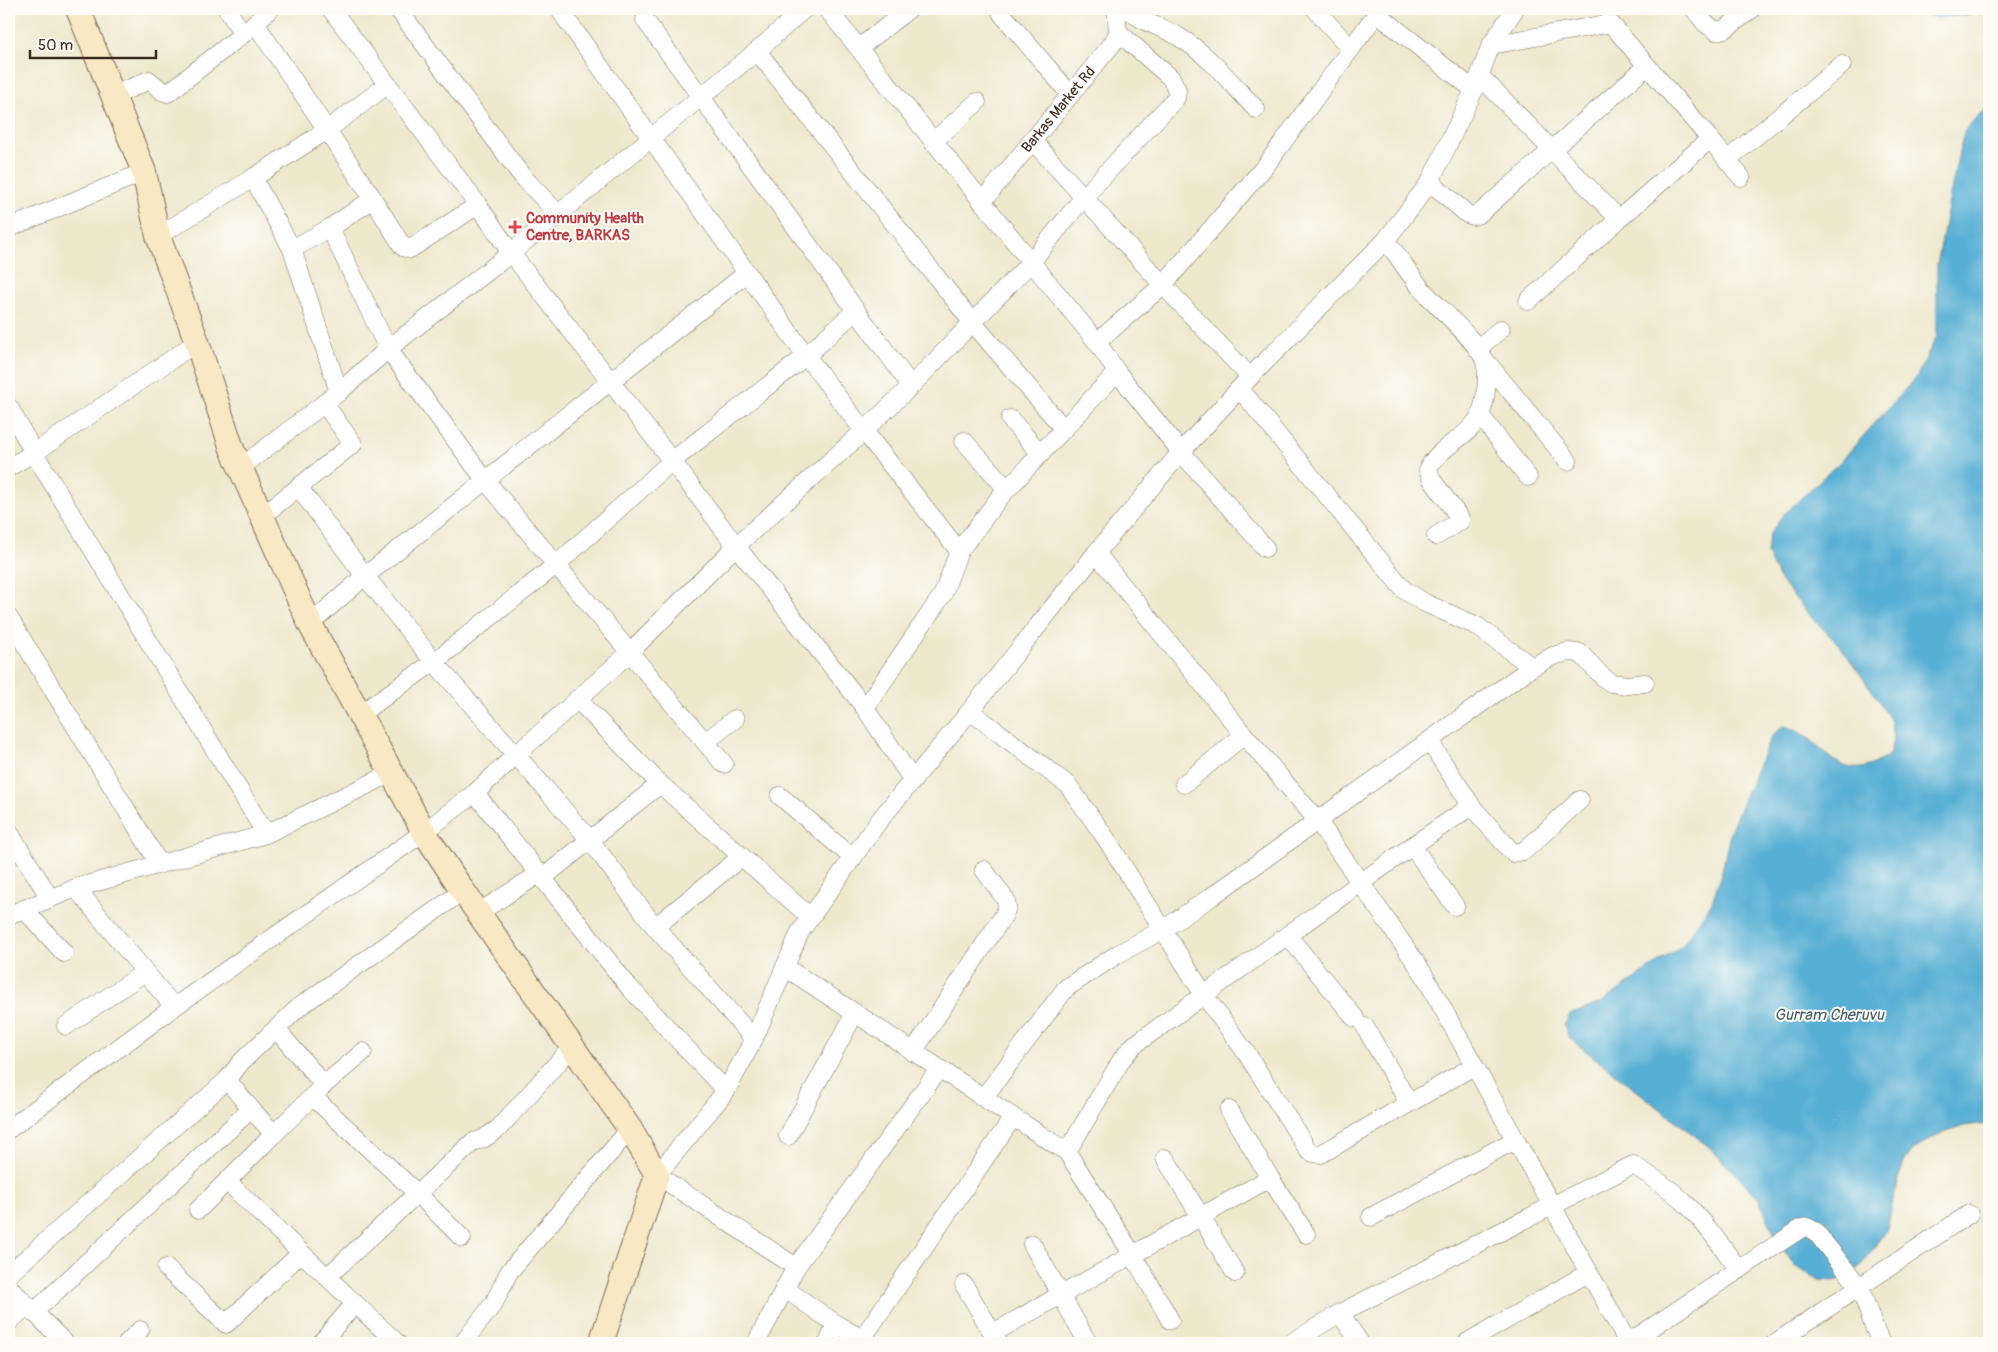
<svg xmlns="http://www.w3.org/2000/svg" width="1998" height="1352" font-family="Pangolin,sans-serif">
	<rect width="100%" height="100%" fill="#fdfcf7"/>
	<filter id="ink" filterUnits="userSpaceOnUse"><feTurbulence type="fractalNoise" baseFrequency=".02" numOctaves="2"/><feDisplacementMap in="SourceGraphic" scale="10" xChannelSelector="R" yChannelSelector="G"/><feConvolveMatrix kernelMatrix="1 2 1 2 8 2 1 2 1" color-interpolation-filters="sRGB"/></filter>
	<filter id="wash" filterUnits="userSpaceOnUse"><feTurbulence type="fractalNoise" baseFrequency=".0096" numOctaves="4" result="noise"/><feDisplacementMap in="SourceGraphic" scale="20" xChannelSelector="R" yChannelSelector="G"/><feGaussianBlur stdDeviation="1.12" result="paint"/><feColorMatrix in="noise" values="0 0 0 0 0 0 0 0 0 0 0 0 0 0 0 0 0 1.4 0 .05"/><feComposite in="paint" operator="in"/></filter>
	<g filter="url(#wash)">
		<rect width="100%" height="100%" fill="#eee8cd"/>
		<path fill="#57afd4" stroke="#496c79" d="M1917 9H1989V12L1936 18Z
			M1989 108V1123L1964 1126 1937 1135 1913 1150 1904 1162 1897 1182 1887 1229 1876 1246 1858 1269 1836 1281 1819 1280 1794 1266 1775 1235 1758 1197 1708 1146 1569 1038 1564 1025 1570 1015 1601 1003 1683 945 1712 902 1722 871 1731 829 1771 737 1783 726C1829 736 1834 794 1889 755L1893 740 1891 721 1878 699 1840 646 1811 617 1779 579 1767 554 1769 535 1785 513 1841 461 1917 376 1937 336V265L1955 170 1964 132 1978 115Z"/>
	</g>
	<g filter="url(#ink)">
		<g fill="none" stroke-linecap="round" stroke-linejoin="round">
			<defs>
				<g id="street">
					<path d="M227 9 243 34"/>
					<path d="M331 9 478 205 511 253 672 461 556 565 434 662 360 714"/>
					<path d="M398 9 522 176 559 215"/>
					<path d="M559 9 651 138 757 51 804 9"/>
					<path d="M827 9 1031 262 911 386"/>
					<path d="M1000 9 1002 14 1070 94"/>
					<path d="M1128 9C1143 24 1162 26 1179 37 1209 55 1232 84 1256 109"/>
					<path d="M1315 9 1351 49"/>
					<path d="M1694 9 1705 23 1716 31 1725 29 1752 9"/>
					<path d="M1376 13 1474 90"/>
					<path d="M645 20 911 386 864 431 959 551 943 594 865 708"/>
					<path d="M255 23 327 130 387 85"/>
					<path d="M1491 45 1606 24 1612 25 1710 139"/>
					<path d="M859 48 909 9"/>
					<path d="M757 51 973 323 1064 429"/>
					<path d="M1480 76 1619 219 1710 139 1741 177"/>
					<path d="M113 96 149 80 162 91 168 93 243 34 270 9"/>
					<path d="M1032 140 1163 285 1250 377"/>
					<path d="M933 142 977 102"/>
					<path d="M1727 160 1842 65"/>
					<path d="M253 178 327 130 373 199 330 228"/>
					<path d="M1430 182 1467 214 1473 216 1479 214 1647 66"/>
					<path d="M373 199 403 247 410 249 478 205"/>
					<path id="s1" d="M982 202 1113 43 1118 32 1116 9"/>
					<path d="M9 228 144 172"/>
					<path d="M158 236 253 178 292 249 330 228 388 349 339 392 240 468"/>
					<path d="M1386 240C1397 255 1408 272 1420 287 1434 304 1480 343 1485 362 1489 375 1486 401 1480 415 1470 438 1437 446 1428 470L1432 480 1460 518V521L1436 536"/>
					<path d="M292 249 339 392"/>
					<path d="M1528 301 1619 219"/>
					<path d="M1097 342 1163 285 1267 164 1380 9"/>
					<path d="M1477 349 1501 329"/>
					<path d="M1485 360 1568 461"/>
					<path d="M1117 372 1181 452 1265 548"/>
					<path d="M1240 389 1404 590 1425 603 1477 626 1532 667"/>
					<path d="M9 407 34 453 266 834"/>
					<path d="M1480 415 1528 477"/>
					<path d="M1010 419 1041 454"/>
					<path d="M964 441 1007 489"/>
					<path d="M9 467 34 453 197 342"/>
					<path d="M262 516 353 444 324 403"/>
					<path d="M959 551 1000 497 1117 372 1097 342 1031 262 1084 197 1176 98 1177 90 1171 78 1118 32"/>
					<path d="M1096 553 1244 735 1317 820 1423 973 1628 1343"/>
					<path d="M9 618 159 863"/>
					<path d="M310 624 365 576 747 273"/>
					<path d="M577 699 660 784 810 917"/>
					<path d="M970 711 1068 785 1105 837 1204 995 1247 1054 1308 1150 1313 1153 1321 1154 1474 1066"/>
					<path d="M735 719 705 742 485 480 388 349 511 253 651 138 806 356 864 431 736 546 865 708 913 781"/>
					<path d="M1429 741 1473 808"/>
					<path d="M705 742 724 764"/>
					<path d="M1184 784 1244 735"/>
					<path d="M475 793 629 987 726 1091"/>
					<path d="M780 796 853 858"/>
					<path d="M9 832 50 898"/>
					<path d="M1412 846 1467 809 1473 808 1513 853 1524 851 1580 800"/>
					<path d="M76 888 174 1007"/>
					<path d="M24 909 64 953"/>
					<path d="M478 913 539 874 550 872 660 784"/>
					<path d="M9 915 76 888 266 834 392 773"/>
					<path d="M655 927 740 858"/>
					<path d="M1288 936 1355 1018"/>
					<path d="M785 967 1013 1117 862 1339 836 1324"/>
					<path d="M66 1026 145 972"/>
					<path d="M1365 1027 1409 1103"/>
					<path d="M276 1029 324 1085"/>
					<path d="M754 1039 655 927 590 840 516 755 629 653 736 546 672 461 806 356 855 311"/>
					<path d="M913 1052 1004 915 1007 907 1006 900 984 870"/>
					<path d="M227 1080 242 1061 299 1007 463 891"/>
					<path d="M313 1097 418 1194 462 1238"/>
					<path d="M984 1097 1066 988 1118 954 1164 929 1211 897 1532 667 1553 656 1568 652 1580 653 1603 677 1611 683 1627 685 1645 683"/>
					<path d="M1229 1110 1270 1178"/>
					<path d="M1013 1117 1067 1152 1133 1255 1170 1320"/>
					<path d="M9 1129 174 1007 424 832 475 793 516 755 434 662 365 576 299 488"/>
					<path d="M274 1134 324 1085 363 1052"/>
					<path d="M788 1136 855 1013"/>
					<path d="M1067 1152 1122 1059 1134 1045 1412 846 1455 906"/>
					<path d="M1165 1158 1235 1273"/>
					<path d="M227 1181 274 1134 251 1109"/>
					<path d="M198 1210 227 1181C283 1236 340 1289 397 1343"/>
					<path d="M1371 1217 1515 1140"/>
					<path d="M1032 1244 1088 1343"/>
					<path d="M796 1267 939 1069"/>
					<path d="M166 1268 226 1324 300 1254"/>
					<path d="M9 1274 227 1080 251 1109 33 1313"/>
					<path d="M327 1277 473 1142 483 1139 498 1129 572 1047"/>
					<path d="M964 1285 998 1342"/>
					<path d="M9 1287 65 1343"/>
					<path d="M784 1288 836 1324 828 1343"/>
					<path d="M1340 1313 1633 1165C1651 1176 1671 1189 1686 1204 1706 1223 1722 1247 1739 1270"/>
					<path d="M9 1322 27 1306"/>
					<path d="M993 1333 1270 1178 1306 1234"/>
					<path d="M127 1343 140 1330"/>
					<path d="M321 1343 355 1303"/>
					<path d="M463 1343 494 1303 509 1272 630 1129"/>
					<path d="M756 1343 796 1267 657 1175 726 1091 754 1039 800 932 878 822 970 711 1096 553 1181 452 1250 377 1386 240 1430 182 1474 90 1491 45 1515 9"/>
					<path d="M1291 1343 1340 1313 1360 1343"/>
					<path d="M1466 1343 1588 1273"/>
					<path d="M1628 1343 1802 1228 1807 1227 1815 1231 1860 1288 1874 1327 1881 1343"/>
					<path d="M1775 1343 1969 1214"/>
				</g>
				<path id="secondary" d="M78 9 144 172 158 236 197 342 232 449 310 624 424 832 463 891 630 1129 657 1175 601 1343"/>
			</defs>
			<use href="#street" stroke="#7a6c5b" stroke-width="19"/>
			<use href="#secondary" stroke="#7a6c5b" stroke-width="26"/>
			<use href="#street" stroke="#fff" stroke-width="18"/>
			<use href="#secondary" stroke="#f8e8c3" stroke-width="24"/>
		</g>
	</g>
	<path fill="#e0444e" stroke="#fdfcf7" stroke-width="2" d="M512.5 219.5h5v5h5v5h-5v5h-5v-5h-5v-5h5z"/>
	<g text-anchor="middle" stroke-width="4" stroke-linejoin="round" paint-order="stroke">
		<g font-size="15" fill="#3b2a1e" stroke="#fdfcf7">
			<text dy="5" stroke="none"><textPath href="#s1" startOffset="120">Barkas Market Rd</textPath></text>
		</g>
		<g font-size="15" font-weight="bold" fill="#be3a42" stroke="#fdfcf7" text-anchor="start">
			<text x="526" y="223">Community Health<tspan x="526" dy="17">Centre, BARKAS</tspan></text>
		</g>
		<g font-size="16" font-style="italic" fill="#465f67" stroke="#fdfcf7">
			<text x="1829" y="1020">Gurram Cheruvu</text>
		</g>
	</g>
	<rect width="1998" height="1352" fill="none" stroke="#fdfcf7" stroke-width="30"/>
	<path d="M30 50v8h126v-8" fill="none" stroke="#3b2a1e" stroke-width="2.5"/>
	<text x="38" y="50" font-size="15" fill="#3b2a1e" stroke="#fdfcf7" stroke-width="4" paint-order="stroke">50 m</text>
</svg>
